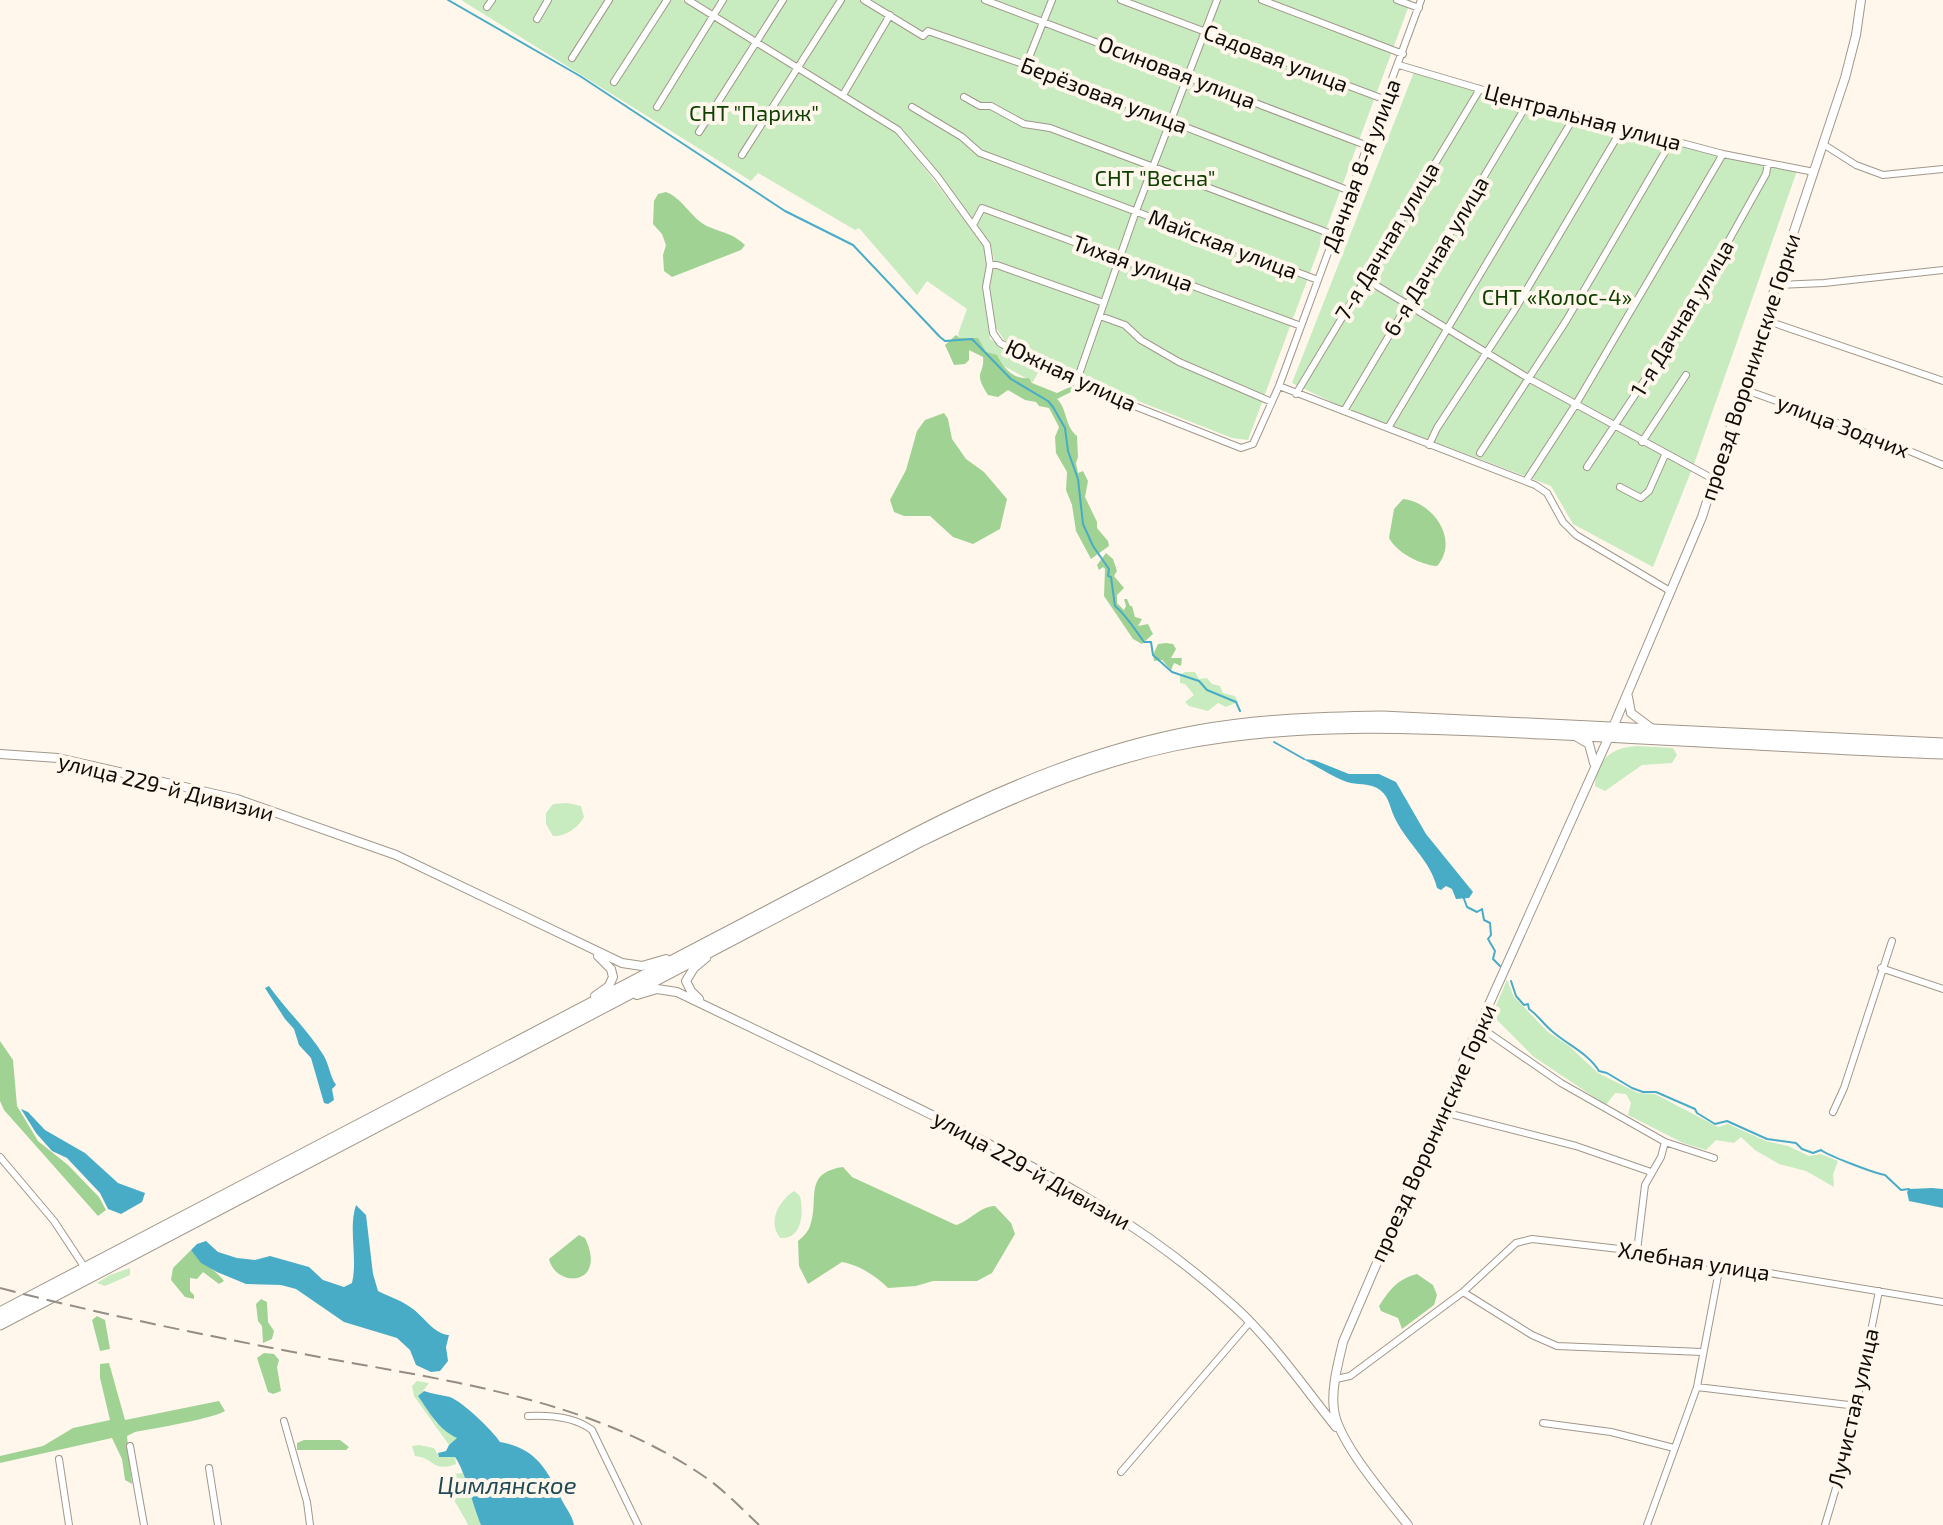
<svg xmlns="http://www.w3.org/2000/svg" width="1943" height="1525" font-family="'Exo 2',sans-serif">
	<rect width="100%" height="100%" fill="#fff7ec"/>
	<path fill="#c8ebc0" d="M461 0H682L896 131 983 244 988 257 983 290 990 339 1040 369 1033 382 963 344 958 334 967 309 927 281 917 295 859 228 855 230 758 173 751 181Z
		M691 0H1411L1248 440 1232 438 1087 381 1007 344 996 328 989 295 994 260 991 246 903 130Z
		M1414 72 1475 91 1716 155 1797 171 1694 464 1653 567 1573 524 1551 486 1342 407 1292 383Z
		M1185 672H1195L1199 679 1207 678 1212 684 1220 686 1223 693 1235 696 1238 702 1226 707 1218 703 1208 711 1189 706 1185 702 1194 695 1185 684 1180 683V675Z
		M1636 746 1673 748 1677 755 1672 763 1642 765 1605 791 1595 786C1597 759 1611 748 1636 746Z
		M567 803 581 806 584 817C578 828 565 837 553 836L546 824V813L553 804Z
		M1507 980 1514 997 1548 1032 1569 1046 1598 1073 1638 1093 1655 1094 1718 1127 1728 1124 1766 1141 1788 1146 1809 1156 1821 1154 1838 1161 1833 1175 1834 1187 1806 1171 1779 1164 1755 1150 1741 1137 1734 1143 1716 1140 1706 1150 1683 1143 1628 1115 1631 1103 1626 1094 1615 1093 1606 1105 1534 1057 1492 1015Z
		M794 1191 800 1196C804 1213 802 1240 780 1238 767 1221 779 1201 794 1191Z
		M130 1268V1275L105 1286 97 1283 110 1275Z
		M417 1381 429 1383 419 1396 436 1423 458 1438 449 1445 414 1396 412 1386Z
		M419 1445 434 1448 439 1457H455L456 1464C432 1473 435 1458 415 1456L412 1446Z
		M463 1473 481 1525H468C461 1510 449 1495 445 1479L453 1474Z"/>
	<path fill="#a0d294" d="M666 192C682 198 690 216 705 225 720 233 730 231 745 245L741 250 672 277 664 271 663 255 666 245 662 234 653 224 654 201 658 194Z
		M956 335 960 338H978L986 352 997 355C1003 368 1014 380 1029 378L1032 383 1057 393 1072 386 1075 390 1057 399C1068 410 1064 425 1077 436L1078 457 1076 463 1078 473 1083 471 1088 481 1085 497 1097 522V528L1108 541 1109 546 1091 559 1076 531 1072 505 1066 490 1067 472 1056 453 1055 437 1059 427 1049 408 1039 406 1036 402 1025 400 1008 390 998 397 988 395C972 370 985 376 983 357L969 350V360L965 364 954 365 945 345Z
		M944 413 948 419 952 439 966 459 984 472 1007 499 1000 529 973 544 953 537 930 516H904L894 512 890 500 906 470 917 431 925 420Z
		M1403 499C1433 502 1460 540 1437 566 1421 565 1397 553 1389 538L1394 509Z
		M1106 553 1113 559 1117 571 1114 576 1124 588 1117 595V603L1124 610 1126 606 1124 599H1127L1130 606H1132L1135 617 1142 619 1138 626 1148 624 1153 634 1142 644 1133 639 1104 596 1105 569 1103 567 1099 570 1097 565Z
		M1166 643 1173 644 1176 649 1171 658H1182L1181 666 1174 663 1171 670 1162 660 1154 661 1153 655 1158 644Z
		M0 1041 13 1060 17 1106 38 1141 68 1165 99 1197 106 1210 98 1216 4 1110 0 1101Z
		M843 1167 852 1177 956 1225C970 1221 980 1206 995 1206L1011 1223 1015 1234 992 1273 977 1281H933L916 1286 888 1288C876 1276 859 1265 842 1262L808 1284 799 1266 798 1241C803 1237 808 1232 810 1226 820 1200 802 1173 843 1167Z
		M579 1235 585 1238C608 1286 556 1289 549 1259Z
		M191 1250C201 1263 215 1269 224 1281L219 1284 203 1272 197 1279 190 1278V1291L194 1295V1299L185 1297 171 1280 173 1268Z
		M1417 1274 1433 1285 1437 1295 1434 1305 1402 1329 1398 1318 1381 1311 1379 1306C1390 1289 1398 1279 1417 1274Z
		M261 1299 267 1302 268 1322 274 1331 272 1339 263 1343 262 1326 258 1321 256 1304Z
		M97 1316 105 1320 110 1349 100 1351 92 1320Z
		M264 1353 274 1354 279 1360 277 1367 281 1391 273 1394 268 1392 257 1358Z
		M109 1363 125 1420 219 1401 225 1411C216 1418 151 1429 135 1432L127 1436 132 1484 125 1480 122 1459 112 1438 0 1463V1456L43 1446 73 1428 110 1420 100 1378V1364Z
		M304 1440H340L349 1447 346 1450H297V1443Z"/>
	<path fill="#49acc6" d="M1303 759 1314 760 1349 774H1379L1396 782 1426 834 1473 892 1469 898 1456 899 1452 889 1446 886 1441 890 1437 888C1431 860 1404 841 1393 814 1389 804 1388 794 1377 788 1368 783 1357 785 1347 782 1331 776 1318 767 1303 759Z
		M269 986C286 1010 308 1030 324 1056 329 1065 330 1076 336 1085L332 1089 334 1100 328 1104 324 1103 311 1058 299 1045 294 1029 285 1019 265 988Z
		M21 1109 28 1112 45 1130 85 1153 118 1183 145 1193 142 1202 121 1214 108 1209 100 1193 67 1158 52 1151 36 1133Z
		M1932 1188 1943 1189V1208L1909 1201 1907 1192 1909 1189Z
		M356 1205 366 1215 373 1274 378 1291C390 1297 403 1301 413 1309 425 1318 434 1334 449 1335L446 1347 448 1361 440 1371 431 1372 416 1365 410 1350 397 1338 344 1322 296 1289 281 1285 246 1284 217 1272 201 1263 191 1250 197 1244 206 1241 218 1252 237 1258 255 1260 270 1256 309 1267 323 1280 344 1287 352 1283C358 1258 348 1229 356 1205Z
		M424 1391C433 1394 442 1395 450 1397 463 1402 493 1431 500 1442 534 1448 545 1466 560 1496 564 1506 572 1514 574 1525H481C472 1503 465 1471 455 1457H439L438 1453 446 1451 449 1445 457 1438C438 1429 430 1413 418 1396Z"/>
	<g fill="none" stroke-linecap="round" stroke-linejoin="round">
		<path stroke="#49acc6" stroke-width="2" d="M448 0 580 76 785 211 853 245 940 337 945 341 972 339 1011 379 1048 401 1053 407 1065 428 1068 451 1078 479 1083 524 1093 546 1109 569 1108 576 1111 577 1115 606C1126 615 1134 628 1144 642H1151L1153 655 1172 672 1199 681 1207 690 1236 702 1240 711
			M1274 742 1304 759
			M1463 896 1467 907 1477 912 1482 909 1484 920 1490 923 1491 935 1488 939 1495 951 1493 959 1500 966
			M1511 981 1516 996 1524 1005 1528 1004 1529 1009C1538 1015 1544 1025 1553 1032 1568 1045 1589 1054 1599 1071L1607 1073 1632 1088 1643 1092H1656L1695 1109 1697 1113 1715 1124 1727 1121 1767 1139 1796 1143 1802 1149 1813 1153 1821 1150C1829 1156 1874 1173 1885 1175L1901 1190 1909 1189"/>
		<defs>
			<path id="street" d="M688 0 898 130 937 176 987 245 990 265 986 287 993 333 1000 343 1076 383 1241 448 1253 444 1279 386 1421 0
				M864 0 923 36 928 31 1026 65 1350 191
				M985 0 1368 146
				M1121 0 1386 100
				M1262 0 1403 54
				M1397 0 1419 8
				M487 7 492 0
				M537 19 548 0
				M572 58 609 0
				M1026 65 1052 0
				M1399 65 1480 89 1723 154 1814 172
				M614 82 667 0
				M843 95 890 15
				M964 97 980 106H991L1024 124 1050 128 1334 235
				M657 107 723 0
				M912 107 962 137 980 153 1318 280
				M699 132 783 0
				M1823 144 1856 165 1883 175 1943 169
				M742 155 841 0
				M973 225 982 208 1301 326
				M990 265H997L1104 303
				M1364 278 1528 378 1715 480
				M1776 285 1824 283 1943 270
				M1100 316 1125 325 1141 340 1179 362 1272 402
				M1765 320 1943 381
				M1076 383 1136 211 1217 0
				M1279 386 1535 485 1547 493 1563 522 1576 535 1670 591
				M1743 389 1871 435 1943 465
				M1296 394 1480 89
				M1344 411 1529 101
				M1388 428 1576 114
				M1642 442 1686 375
				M1429 445 1437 428 1514 311 1623 127
				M1480 453 1566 321 1672 140
				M1587 467 1682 324 1766 174 1768 163
				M1526 481 1576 404 1723 154
				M1620 487 1641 498 1649 491 1665 455
				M1881 968 1943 989
				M1480 1027 1561 1083 1665 1142 1714 1158
				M1443 1112 1576 1146 1651 1172
				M1833 1112 1844 1088 1892 941
				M0 1157 54 1221 85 1268
				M1637 1251 1645 1185 1661 1157 1665 1142
				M1463 1292 1532 1335 1557 1346 1702 1352
				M1336 1379 1350 1376 1463 1292 1516 1243 1532 1239 1637 1251 1943 1302
				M1697 1387 1857 1406
				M528 1416C548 1415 575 1417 592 1430L638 1525
				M284 1421 307 1502 310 1525
				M1543 1423 1611 1432 1674 1448
				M130 1446 144 1525
				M59 1459 69 1525
				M209 1468 218 1525
				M1121 1472 1250 1322
				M1647 1525 1697 1387 1720 1265
				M1825 1525 1847 1451 1879 1291"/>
			<path id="secondary" d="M1628 697 1631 713 1651 728
				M1577 737 1589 744 1594 763
				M0 754 58 758 237 799 396 855 622 963 642 966 666 959
				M637 995 657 989 677 992C766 1035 856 1077 944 1121 1053 1176 1144 1224 1235 1307 1273 1342 1303 1386 1336 1427
				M595 996 609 986 613 977 611 969 598 956
				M699 999 691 991 686 981 694 968 706 958
				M1408 1525C1387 1498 1338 1442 1334 1410 1331 1388 1338 1364 1343 1342L1464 1060 1611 732 1702 517 1776 285 1845 78 1856 35 1861 0"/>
			<path id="highway" d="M0 1313 917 833C1007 787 1099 749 1198 731 1259 720 1320 718 1382 717L1943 744
				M0 1324 920 841C1002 801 1084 764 1174 745 1297 720 1419 727 1543 733 1676 739 1810 748 1943 753"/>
		</defs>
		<use href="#street" stroke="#a1978b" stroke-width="8"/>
		<use href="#secondary" stroke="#a1978b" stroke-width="10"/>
		<use href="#highway" stroke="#a1978b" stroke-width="13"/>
		<use href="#street" stroke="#fff" stroke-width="6"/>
		<use href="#secondary" stroke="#fff" stroke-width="8"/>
		<use href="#highway" stroke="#fff" stroke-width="11"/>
		<path stroke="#938d85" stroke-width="2" stroke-dasharray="16 8" stroke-linecap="butt" d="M0 1288C104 1315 209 1336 314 1356 447 1381 590 1398 705 1477 724 1490 742 1509 759 1525"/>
	</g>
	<g text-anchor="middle" stroke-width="8" stroke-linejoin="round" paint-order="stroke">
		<g font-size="22" fill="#0f0b07" stroke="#fff7ec">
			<text transform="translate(1276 58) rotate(21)" y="8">Садовая улица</text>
			<text transform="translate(1177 72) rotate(21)" y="8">Осиновая улица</text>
			<text transform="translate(1104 95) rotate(21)" y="8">Берёзовая улица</text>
			<text transform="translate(1583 117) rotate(15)" y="8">Центральная улица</text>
			<text transform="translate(1361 165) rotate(-69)" y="8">Дачная 8-я улица</text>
			<text transform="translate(1387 241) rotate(-59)" y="8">7-я Дачная улица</text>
			<text transform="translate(1223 244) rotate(21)" y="8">Майская улица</text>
			<text transform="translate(1436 256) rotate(-59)" y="8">6-я Дачная улица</text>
			<text transform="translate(1133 263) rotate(20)" y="8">Тихая улица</text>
			<text transform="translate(1682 318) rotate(-59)" y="8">1-я Дачная улица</text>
			<text transform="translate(1750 367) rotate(-72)" y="8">проезд Воронинские Горки</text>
			<text transform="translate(1071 375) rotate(25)" y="8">Южная улица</text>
			<text transform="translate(1843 426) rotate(21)" y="8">улица Зодчих</text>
			<text transform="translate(166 787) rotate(14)" y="8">улица 229-й Дивизии</text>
			<text transform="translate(1433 1133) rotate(-66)" y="8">проезд Воронинские Горки</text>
			<text transform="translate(1032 1170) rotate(29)" y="8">улица 229-й Дивизии</text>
			<text transform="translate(1694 1261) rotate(9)" y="8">Хлебная улица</text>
			<text transform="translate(1853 1408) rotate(-77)" y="8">Лучистая улица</text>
		</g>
		<g font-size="22" fill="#104001" stroke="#fff7ec">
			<text x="754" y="121">СНТ "Париж"</text>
			<text x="1155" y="186">СНТ "Весна"</text>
			<text x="1557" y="305">СНТ «Колос-4»</text>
		</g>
		<g font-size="24" font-style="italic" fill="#1e4a55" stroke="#fff7ec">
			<text x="507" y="1494">Цимлянское</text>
		</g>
	</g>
</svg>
